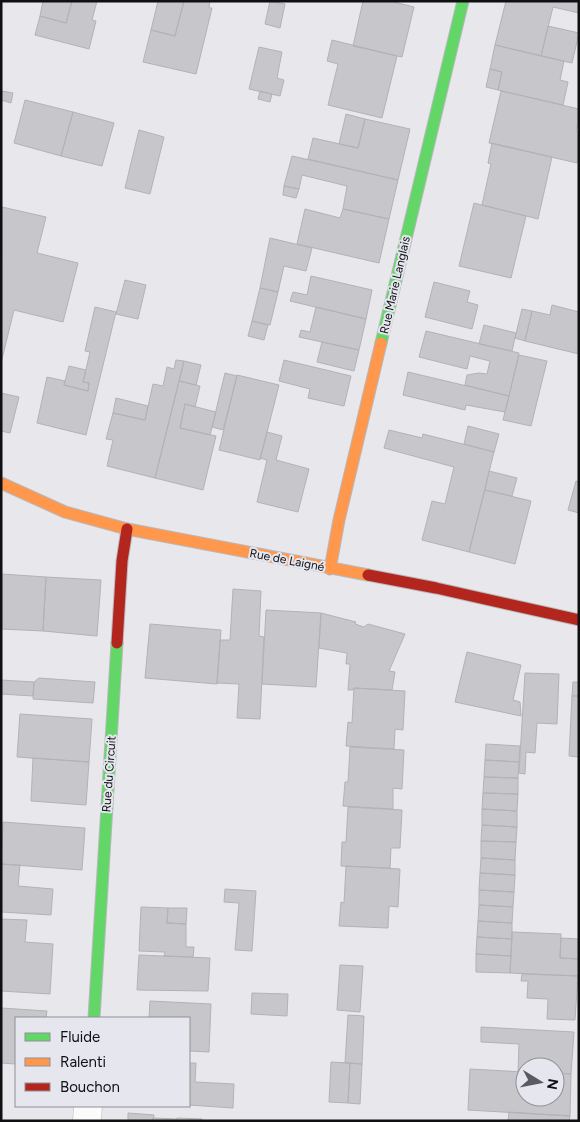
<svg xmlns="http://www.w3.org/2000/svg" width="580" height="1122" font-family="Figtree,sans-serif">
	<rect width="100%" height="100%" fill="#e7e7ec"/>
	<path fill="#c7c6ca" stroke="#b3b2b6" d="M43 1H72L66 23 40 16Z
		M72 1H97L92 20 96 21 89 49 35 35 40 16 66 23Z
		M158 1H184L175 36 151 30Z
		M184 1H210L209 8H212L196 74 143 62 151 30 175 36Z
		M270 1 285 4 280 28 265 24Z
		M363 1H390L414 7 402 57 353 46Z
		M506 1H579V13L553 7 541 56 495 45Z
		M548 26 579 33 572 63 541 56Z
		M332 40 397 56 382 118 328 105 338 64 327 61Z
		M495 45 564 61 560 80 568 82 563 105 498 90 502 72 490 69Z
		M259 47 282 52 277 78 284 80 280 96 249 89Z
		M490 69 502 72 498 90 486 87Z
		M2 91 13 93 11 103 1 100Z
		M260 91 272 94 270 102 258 99Z
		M501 91 579 109V119L576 131 579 132V156L577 163 489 143Z
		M25 100 73 112 61 156 14 143Z
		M73 112 114 123 102 166 61 156Z
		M346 114 365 119 358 148 339 144Z
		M365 119 410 129 398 180 308 159 313 138 358 148Z
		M139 130 164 137 150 194 125 188Z
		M492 143 552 157 538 219 482 205 491 164 488 163Z
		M292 156 398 180 389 219 343 209 347 186 302 175 299 189 284 186Z
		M284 186 299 189 296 198 283 195Z
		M474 203 526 216 511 278 459 266Z
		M2 207 46 217 37 253 78 263 63 322 14 310 1 363Z
		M305 209 340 218 343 209 389 219 379 263 297 244Z
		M270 238 312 248 306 271 284 266 278 292 260 288Z
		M311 276 372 290 366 319 290 301 293 292 307 295Z
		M125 280 146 285 138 319 116 314Z
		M434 282 470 291 467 302 478 305 472 329 425 317Z
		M260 288 278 292 270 325 252 321Z
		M552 305 579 312V354L525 341 532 311 550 315Z
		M95 307 116 312 86 435 37 423 47 377 65 381 64 385 88 391 89 383 83 382 90 352 85 351Z
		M316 307 366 319 359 350 299 337 301 330 310 332Z
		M522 309 532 311 525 341 515 338Z
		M252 321 268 325 264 340 248 336Z
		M484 325 516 333 512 351 479 344Z
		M426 331 519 353 509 396 465 385 467 375 479 373 487 374 490 361 470 356 467 369 419 357Z
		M322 342 359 350 354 371 317 362Z
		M519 355 547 361 531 426 503 420Z
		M176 360 184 361 155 478 107 466 113 440 106 439 113 413 145 420 153 384 163 386 167 367 174 369Z
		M284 360 351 376 344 406 308 398 310 389 279 381Z
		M184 361 201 365 196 385 179 381Z
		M69 366 86 370 83 382 89 383 88 391 64 385Z
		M408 372 509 396 505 412 466 405 465 410 403 395Z
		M225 373 237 376 223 430 212 427Z
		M237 375 279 385 260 460 219 450Z
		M179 381 200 386 195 407 185 404 180 428 216 436 203 490 155 478Z
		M1 393 19 397 10 433 1 431Z
		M116 398 148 406 145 420 113 413Z
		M185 404 216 412 210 435 180 428Z
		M468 426 499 434 494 452 464 444Z
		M389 430 422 438 423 434 494 452 469 552 422 540 432 501 445 504 454 467 384 448Z
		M267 432 282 436 276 460 309 469 298 512 257 502 267 460 260 458Z
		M489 471 517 478 512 496 485 490Z
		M576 481 579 482V513L568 510Z
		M485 490 531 501 515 564 469 552Z
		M1 574 46 577 43 631 1 629Z
		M46 577 101 580 97 636 43 631Z
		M233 589 261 591 259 636 264 637 260 719 237 718 239 684 217 683 220 640H230Z
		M266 610 321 613 316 687 262 684Z
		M321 613 356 622 355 624 364 627 368 624 405 634 389 671 395 672 392 690 354 688 353 690H348L350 664H346L347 653 319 648Z
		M150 624 221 630 217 684 145 678Z
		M467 652 521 665 513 700 520 702 521 716 455 702Z
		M525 673 559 674 557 724 537 723 535 753 526 752 525 774 519 773Z
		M39 678 95 682 93 703 33 699 34 682Z
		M1 680 34 682 33 696 1 694Z
		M573 682H579V696H572Z
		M354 688 405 691 403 730 395 729 394 749 346 746 348 722 352 723Z
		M572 696H579V757L569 756Z
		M20 714 92 719 89 762 17 757Z
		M486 744 520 746 519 762 485 760Z
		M350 747 404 750 402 789 393 788V809L343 806 345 782H348Z
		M33 758 89 762 86 805 31 801Z
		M485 760 519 762 518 778 484 777Z
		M484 777 518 778V794L483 793Z
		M483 793 518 794 517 811 482 809Z
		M348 807 402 810 400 848H391L390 868 341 866 342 842H346Z
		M482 809 517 811V827L482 825Z
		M3 822 85 828 82 870 1 864Z
		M482 825 517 827 516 842 481 841Z
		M481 841 516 842 515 860 481 858Z
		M481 858 515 860V875L480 873Z
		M1 864 20 865 18 886 53 889 51 915 1 912Z
		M346 866 400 869 398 907 389 906 388 928 339 926 341 902 344 903Z
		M480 873 515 875 514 892 479 890Z
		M225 889 256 891 252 951 235 950 239 903 224 902Z
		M479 890 514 892 513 907 479 905Z
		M479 905 513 907 512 923 478 921Z
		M141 907 168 908 167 923 186 924V947H194L193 957 164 956 165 952 139 951Z
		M168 908H187L186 924 167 923Z
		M1 919 27 920 25 942 53 944 50 994 1 991Z
		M478 921 512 923V939L477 937Z
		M512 932 561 934 560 958 579 959V976L510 973Z
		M477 937 512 939 511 956 476 954Z
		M561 938 579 939V959L560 958Z
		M476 954 511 956 510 973 476 972Z
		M139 955 210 958 208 991 137 990Z
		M340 965 363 966 360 1012 337 1010Z
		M522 974 578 976 575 1020 547 1019 548 999 527 998 528 981H521Z
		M252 993 288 994 287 1016 251 1014Z
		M150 1001 211 1004 209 1052 189 1051V1018H149Z
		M1 1008 47 1011 46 1018H16V1064L1 1063Z
		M348 1015 364 1016 362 1064 345 1063Z
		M481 1027 574 1032 571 1074 555 1073V1067H525V1072H518L519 1044 481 1042Z
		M331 1062 350 1063 348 1103 329 1102Z
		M189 1063H196L195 1082 234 1084 233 1108 189 1105Z
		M350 1063 362 1064 360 1104 348 1103Z
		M470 1069 525 1072V1097H555V1073L571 1074 570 1116 468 1110Z
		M509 1112 570 1116 569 1121H508Z
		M128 1113 154 1115 153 1121H128Z
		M153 1118 177 1119V1121H153Z
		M177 1118 202 1119V1121H177Z"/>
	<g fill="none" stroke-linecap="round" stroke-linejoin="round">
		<defs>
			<path id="street" d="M87 1121 88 1106"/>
			<path id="fast" d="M381 343 463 1
				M94 1018 117 643"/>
			<path id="slow" d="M1 483 65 512 127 529 368 575
				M330 569 339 520 381 343"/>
			<path id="jam" d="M368 575 436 588 579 620
				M117 643 122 561 127 529"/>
		</defs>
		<use href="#street" stroke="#b8b8bc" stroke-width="29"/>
		<use href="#fast" stroke="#b8b8bc" stroke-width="13"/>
		<use href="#slow" stroke="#b8b8bc" stroke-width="13"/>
		<use href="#jam" stroke="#b8b8bc" stroke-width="13"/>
		<use href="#street" stroke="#fbfbfc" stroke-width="28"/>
		<use href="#fast" stroke="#63d668" stroke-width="11"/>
		<use href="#slow" stroke="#ff974d" stroke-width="11"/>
		<use href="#jam" stroke="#b3261e" stroke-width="11"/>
	</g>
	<g text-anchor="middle" stroke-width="4" stroke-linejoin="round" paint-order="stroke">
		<g font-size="12" fill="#101013" stroke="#e5e6ee">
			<text transform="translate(395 285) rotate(-77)" y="4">Rue Marie Langlais</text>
			<text transform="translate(287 560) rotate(11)" y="4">Rue de Laigné</text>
			<text transform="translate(109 774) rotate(-86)" y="4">Rue du Circuit</text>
		</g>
	</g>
	<rect width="580" height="1122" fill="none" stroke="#101013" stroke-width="5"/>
	<rect x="15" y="1017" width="175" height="90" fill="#e5e6ee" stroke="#909096"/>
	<rect x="25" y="1033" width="25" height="8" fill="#63d668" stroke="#909096"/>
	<text x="60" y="1042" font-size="15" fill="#101013">Fluide</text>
	<rect x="25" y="1058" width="25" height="8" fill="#ff974d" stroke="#909096"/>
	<text x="60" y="1067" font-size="15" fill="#101013">Ralenti</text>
	<rect x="25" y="1083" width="25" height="8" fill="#b3261e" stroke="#909096"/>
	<text x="60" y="1092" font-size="15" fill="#101013">Bouchon</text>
	<g transform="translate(540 1082) rotate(100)"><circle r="24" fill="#e5e6ee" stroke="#909096"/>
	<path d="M0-4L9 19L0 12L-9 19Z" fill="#5b5b5f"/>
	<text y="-8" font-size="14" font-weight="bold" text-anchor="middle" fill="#101013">N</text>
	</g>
</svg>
